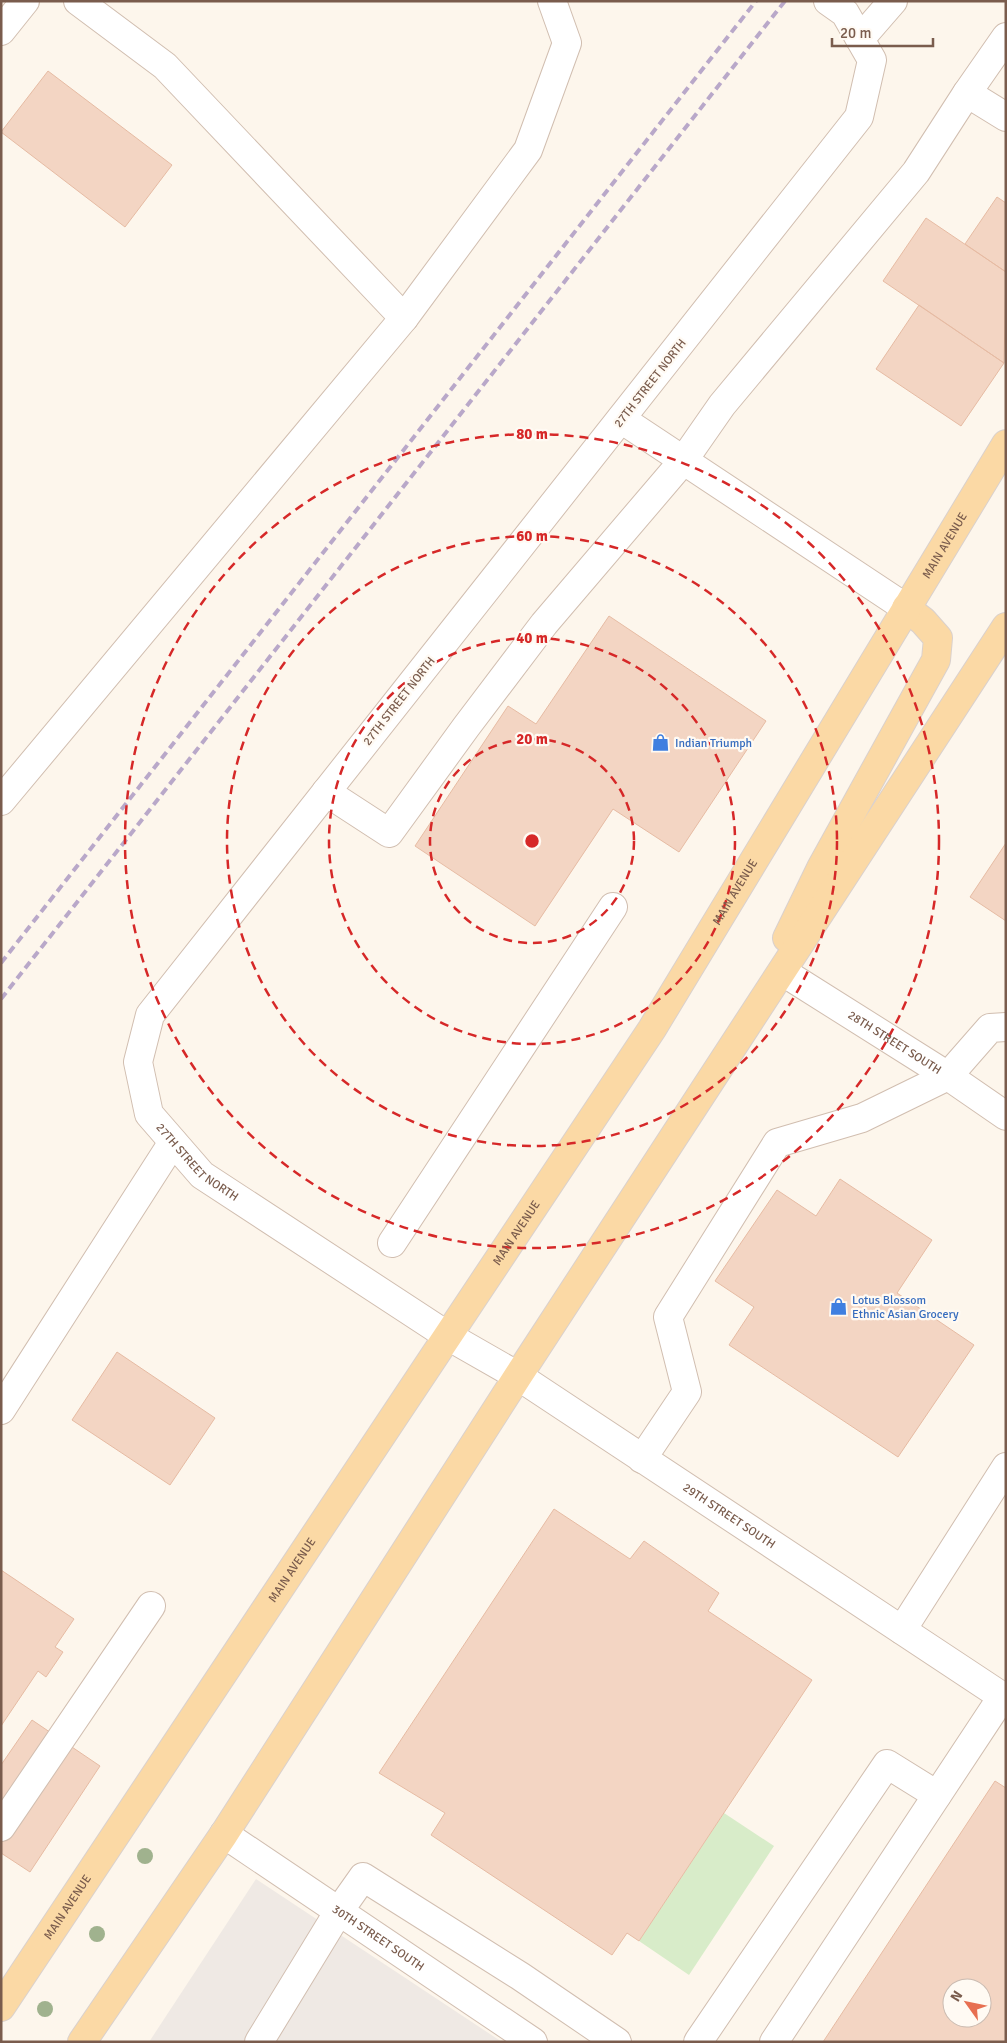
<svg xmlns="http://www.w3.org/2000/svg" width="1007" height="2043" font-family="Signika,sans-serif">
	<rect width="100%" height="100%" fill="#fdf6ec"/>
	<path fill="#efe9e4" d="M256 1879 502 2042H149Z"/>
	<path fill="#d8ecc9" d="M724 1813 774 1846 689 1975 639 1941Z"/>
	<path fill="#f3d5c3" stroke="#e6bba3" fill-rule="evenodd" d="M48 71 172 165 125 227 1 132Z
		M997 197 1006 203V272L965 244Z
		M926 218 1006 272 1004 363 883 281Z
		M919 305 1004 363 961 426 876 369Z
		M609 616 766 721 679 852 613 809 535 926 415 846 508 706 536 724Z
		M1006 843V921L970 897Z
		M840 1179 932 1240 897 1293 974 1345 898 1457 729 1345 754 1307 715 1281 777 1190 816 1216Z
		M117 1352 215 1418 170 1485 72 1420Z
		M554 1509 630 1559 644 1541 719 1593 708 1611 812 1680 639 1941 627 1933 612 1955 431 1835 445 1813 379 1773Z
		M1 1570 74 1619 55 1647 63 1652 46 1677 38 1671 1 1726Z
		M32 1720 100 1766 30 1872 1 1853V1765Z
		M995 1781 1006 1788V2042H823ZM952 1988H982V2018H952Z"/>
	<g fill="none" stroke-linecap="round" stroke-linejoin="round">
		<defs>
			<g id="minor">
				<path d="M78 1 165 66 404 318"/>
				<path id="s1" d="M828 1 845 13 872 60 859 117 150 1015 138 1062 149 1114 202 1175 448 1336 518 1376 1006 1699"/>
				<path d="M1 31 25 1"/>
				<path d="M860 39 893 1"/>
				<path d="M967 93 1006 37"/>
				<path d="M621 419 906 608"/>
				<path d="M326 792 389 833 466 727 544 624 683 461 722 405 916 172 967 93 1006 117"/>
				<path d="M1 801 404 318 528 150 567 43 552 1"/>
				<path id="s2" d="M783 972 948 1076 1006 1116"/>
				<path d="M392 1243 613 907"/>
				<path d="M1 1410 173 1142"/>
				<path d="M642 1459 687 1392 668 1317 777 1143 862 1118 948 1076 990 1028 1006 1027"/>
				<path d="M902 1630 1006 1467"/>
				<path d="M1 1827 151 1606"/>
				<path id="s3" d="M224 1834 533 2042"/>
				<path d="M259 2042 339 1911 363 1877 520 1976 617 2042"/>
				<path d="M698 2042 887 1764 937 1795"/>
				<path d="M774 2042 1002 1697"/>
			</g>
			<g id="major">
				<path d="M787 938 821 868 936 660 938 638 923 621 906 608"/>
				<path id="s4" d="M1 2007 652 1029 1006 444"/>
				<path d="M82 2042 224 1834 518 1376 1006 627"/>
			</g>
		</defs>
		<use href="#minor" stroke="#d1beb0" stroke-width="30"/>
		<use href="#major" stroke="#dad1cd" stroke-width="30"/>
		<use href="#minor" stroke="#fff" stroke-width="28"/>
		<use href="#major" stroke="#fbd9a5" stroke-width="28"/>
		<path stroke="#b9a8c9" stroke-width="4" stroke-dasharray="8 5" stroke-linecap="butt" d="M1 963 756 1
			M1 999 785 1"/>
	</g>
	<g fill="#a0b28e">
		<circle cx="145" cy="1856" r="8"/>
		<circle cx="97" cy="1934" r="8"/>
		<circle cx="45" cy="2009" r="8"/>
	</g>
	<g fill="none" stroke="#d62828" stroke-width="2.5" stroke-dasharray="9 6">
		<circle cx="532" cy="841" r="102"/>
		<circle cx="532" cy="841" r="203"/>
		<circle cx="532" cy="841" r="305"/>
		<circle cx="532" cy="841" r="407"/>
	</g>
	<defs>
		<symbol id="shop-bare" viewBox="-9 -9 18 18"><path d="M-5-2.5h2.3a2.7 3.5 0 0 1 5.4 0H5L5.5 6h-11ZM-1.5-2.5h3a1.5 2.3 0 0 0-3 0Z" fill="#3f7fe0" stroke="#fffaf3" stroke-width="2.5" paint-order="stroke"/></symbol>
	</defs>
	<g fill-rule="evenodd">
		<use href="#shop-bare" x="648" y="730" width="25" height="25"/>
		<use href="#shop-bare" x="826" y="1294" width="25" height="25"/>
	</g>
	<g text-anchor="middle" stroke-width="4.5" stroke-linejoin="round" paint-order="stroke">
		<g font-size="12" fill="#7a5c4d" stroke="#fffaf3">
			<text transform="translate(650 383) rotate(-52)" y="4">27TH STREET NORTH</text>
			<text dy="4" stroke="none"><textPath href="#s4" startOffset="1740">MAIN AVENUE</textPath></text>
			<text transform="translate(399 701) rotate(-52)" y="4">27TH STREET NORTH</text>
			<text dy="4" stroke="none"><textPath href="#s4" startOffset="1335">MAIN AVENUE</textPath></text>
			<text dy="4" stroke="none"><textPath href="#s2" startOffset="132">28TH STREET SOUTH</textPath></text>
			<text dy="4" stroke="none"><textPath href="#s1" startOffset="1448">27TH STREET NORTH</textPath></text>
			<text dy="4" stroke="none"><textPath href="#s4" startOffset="930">MAIN AVENUE</textPath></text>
			<text dy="4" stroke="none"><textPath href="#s1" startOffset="2088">29TH STREET SOUTH</textPath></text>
			<text dy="4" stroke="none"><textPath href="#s4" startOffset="525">MAIN AVENUE</textPath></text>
			<text dy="4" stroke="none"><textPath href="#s4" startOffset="120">MAIN AVENUE</textPath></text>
			<text dy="4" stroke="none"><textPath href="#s3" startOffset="186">30TH STREET SOUTH</textPath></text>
		</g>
		<g font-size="12" fill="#366cbe" stroke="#fffaf3" text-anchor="start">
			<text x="675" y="747">Indian Triumph</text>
			<text x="852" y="1304">Lotus Blossom<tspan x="852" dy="14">Ethnic Asian Grocery</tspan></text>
		</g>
	</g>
	<circle cx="532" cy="841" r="8" fill="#d62828" stroke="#fffaf3" stroke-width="2.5"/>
	<g font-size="15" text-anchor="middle" font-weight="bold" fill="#d62828" stroke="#fffaf3" stroke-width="4.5" stroke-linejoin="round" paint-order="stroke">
		<text x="532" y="439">80 m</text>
		<text x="532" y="541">60 m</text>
		<text x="532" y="643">40 m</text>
		<text x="532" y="744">20 m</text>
	</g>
	<rect width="1007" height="2043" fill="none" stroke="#7a5c4d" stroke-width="5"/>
	<g transform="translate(967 2003) rotate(303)"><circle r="24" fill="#fffaf3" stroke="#cabbb1"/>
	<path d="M0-4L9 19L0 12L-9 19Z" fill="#e76f51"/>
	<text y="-8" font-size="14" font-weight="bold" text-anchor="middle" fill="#7a5c4d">N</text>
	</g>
	<path d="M832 38v8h101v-8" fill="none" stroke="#7a5c4d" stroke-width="2.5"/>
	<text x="840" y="38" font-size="15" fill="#7a5c4d" stroke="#fffaf3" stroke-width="4" paint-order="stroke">20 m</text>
</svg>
